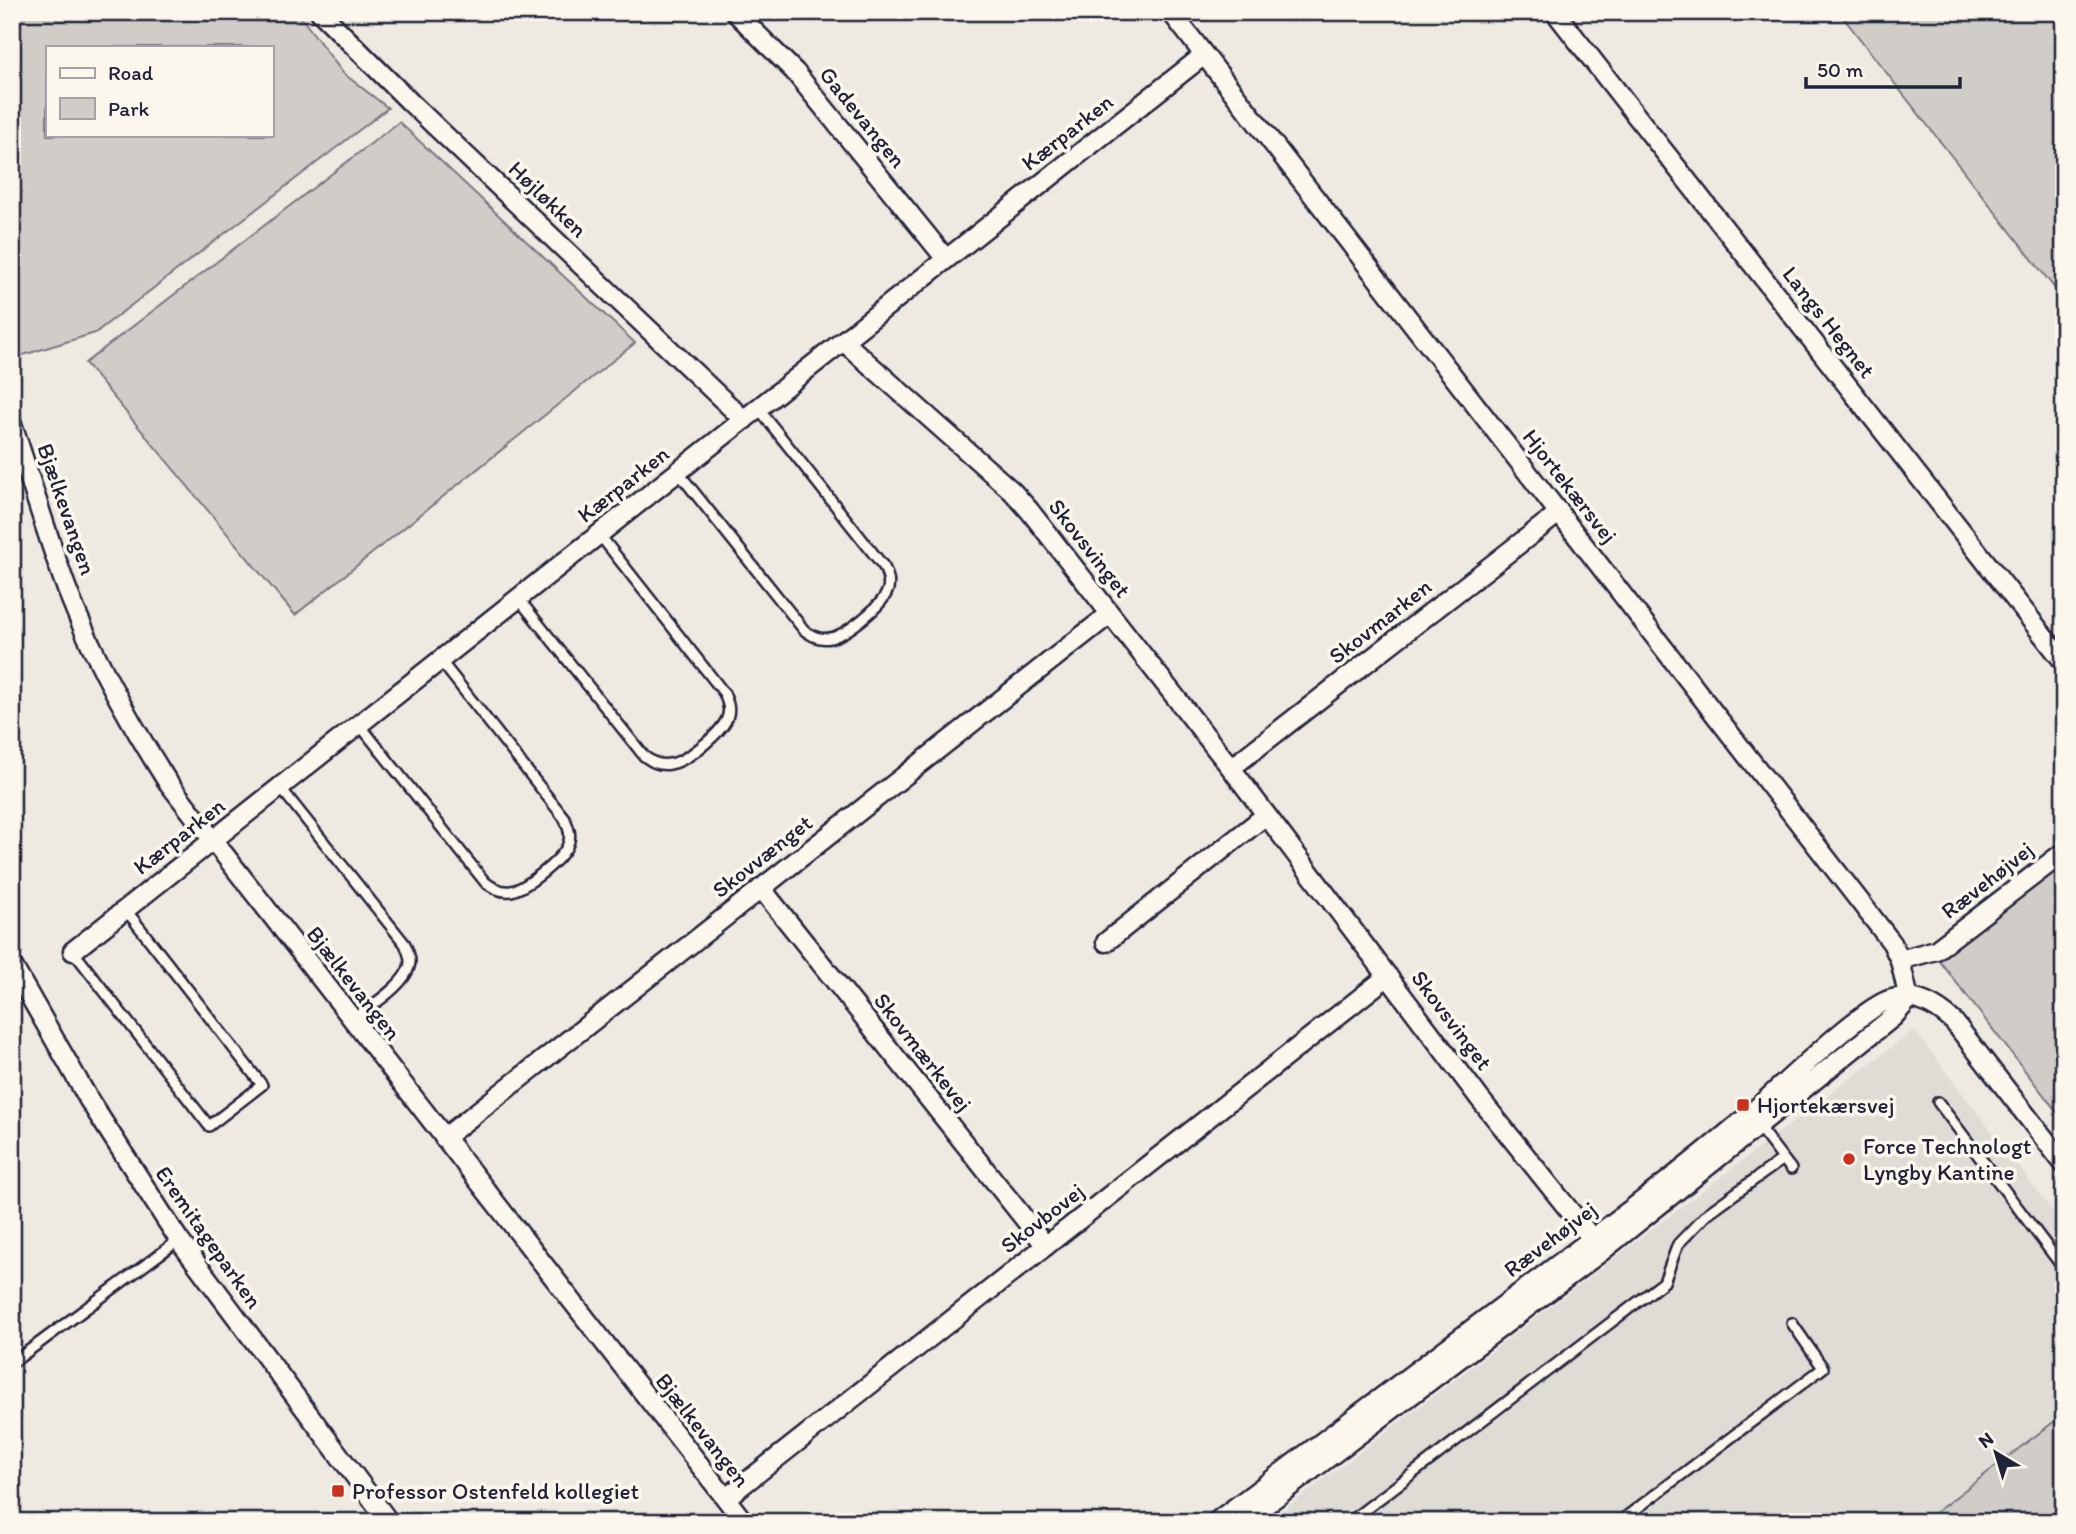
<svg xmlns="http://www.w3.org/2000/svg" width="2076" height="1534" font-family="Itim,sans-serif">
	<rect width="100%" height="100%" fill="#eeeae2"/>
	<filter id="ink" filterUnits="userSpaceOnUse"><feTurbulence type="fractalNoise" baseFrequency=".0143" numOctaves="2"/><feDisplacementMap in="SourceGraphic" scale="14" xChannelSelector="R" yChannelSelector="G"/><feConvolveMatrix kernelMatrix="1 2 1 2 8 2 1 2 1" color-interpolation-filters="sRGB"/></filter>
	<g filter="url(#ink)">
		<path fill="#dfdbd5" d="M1914 1030 2064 1226V1414L1923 1522H1268Z"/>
		<path fill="#d0cdc9" stroke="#797882" stroke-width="2" fill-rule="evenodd" d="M28 12H297L343 73 388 108 95 333 20 356 12 331V28ZM47 47H271V135H47Z
			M1839 12H2064V300Z
			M399 122 635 343 295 615 85 363Z
			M2064 855V1121L1928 946Z
			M2064 1414V1522H1923Z"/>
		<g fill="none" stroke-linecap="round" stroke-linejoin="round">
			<defs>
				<path id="lane" d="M678 472 804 630C812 636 819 640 830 638 846 635 884 605 888 589 890 581 887 574 884 567L758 408
					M518 598 644 756C652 762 659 766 670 764 686 762 725 731 728 715 730 707 727 701 724 693L599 534
					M359 724 485 882C493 888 500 892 511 891 527 888 566 857 569 841 571 833 568 827 565 819L440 660
					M280 787 405 944C407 949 410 956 410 961 410 983 369 1007 352 1020
					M73 951 209 1126 262 1085 126 910
					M1938 1102 2064 1269
					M1758 1126 1791 1169
					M12 1363 179 1240
					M1349 1522 1664 1282 1678 1244 1708 1213 1783 1159
					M1619 1522 1823 1368 1792 1323"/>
				<path id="street" d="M320 12 411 103 744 420
					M735 12 795 72 946 259
					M1171 12 1892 943 1900 960 1909 999
					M1555 12 2064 662
					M843 341 1012 491 1029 510 1231 768 1480 1099 1602 1251
					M12 424C31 480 47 537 68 592 94 659 129 721 167 781L744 1522
					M1231 768 1560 512
					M761 888 1046 1246
					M1106 942 1266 815
					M73 951 1204 55
					M1900 960 1936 950 2064 852
					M12 965 89 1100 179 1240 389 1522
					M444 1138 1110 614
					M726 1498 1388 976
					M1216 1522C1319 1445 1421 1367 1524 1290 1602 1231 1683 1172 1757 1108 1782 1086 1866 1004 1892 999 1915 993 1938 1007 1954 1022L2064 1164
					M1243 1522 1602 1251 1893 1017 1909 999"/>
			</defs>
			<use href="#lane" stroke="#22223b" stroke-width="14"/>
			<use href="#street" stroke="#22223b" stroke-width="23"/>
			<use href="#lane" stroke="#fbf7ec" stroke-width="9"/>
			<use href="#street" stroke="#fbf7ec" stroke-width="18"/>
		</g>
	</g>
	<g fill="#c8321e" stroke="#fbf7ec" stroke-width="2.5">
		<rect x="1736" y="1098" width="14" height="14" rx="3.5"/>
		<circle cx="1849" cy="1159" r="7"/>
		<rect x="331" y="1484" width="14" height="14" rx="3.5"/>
	</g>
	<g text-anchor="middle" stroke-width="7" stroke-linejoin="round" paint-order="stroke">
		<g font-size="23" fill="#22223b" stroke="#fbf7ec">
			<text transform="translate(863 117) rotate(51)" y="8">Gadevangen</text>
			<text transform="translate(1067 132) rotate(-38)" y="8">Kærparken</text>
			<text transform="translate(548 199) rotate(44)" y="8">Højløkken</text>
			<text transform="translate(1829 322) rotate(52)" y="8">Langs Hegnet</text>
			<text transform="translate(623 484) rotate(-38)" y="8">Kærparken</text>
			<text transform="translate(1570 486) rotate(52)" y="8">Hjortekærsvej</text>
			<text transform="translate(67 509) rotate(71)" y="8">Bjælkevangen</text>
			<text transform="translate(1090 548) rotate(52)" y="8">Skovsvinget</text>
			<text transform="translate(1380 621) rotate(-38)" y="8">Skovmarken</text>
			<text transform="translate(179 836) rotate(-38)" y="8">Kærparken</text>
			<text transform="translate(762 856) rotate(-38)" y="8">Skovvænget</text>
			<text transform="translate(1987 880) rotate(-38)" y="8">Rævehøjvej</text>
			<text transform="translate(354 983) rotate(52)" y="8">Bjælkevangen</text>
			<text transform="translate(1452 1020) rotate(53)" y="8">Skovsvinget</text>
			<text transform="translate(923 1052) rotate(52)" y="8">Skovmærkevej</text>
			<text transform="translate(1042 1218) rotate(-38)" y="8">Skovbovej</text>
			<text transform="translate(209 1237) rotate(55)" y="8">Eremitageparken</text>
			<text transform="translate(1550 1239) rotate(-37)" y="8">Rævehøjvej</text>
			<text transform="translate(703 1430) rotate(52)" y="8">Bjælkevangen</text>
		</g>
		<g font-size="23" fill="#22223b" stroke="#fbf7ec" text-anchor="start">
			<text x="1757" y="1113">Hjortekærsvej</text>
			<text x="1863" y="1154">Force Technologt<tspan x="1863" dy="26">Lyngby Kantine</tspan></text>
			<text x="352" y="1499">Professor Ostenfeld kollegiet</text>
		</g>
	</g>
	<rect width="2076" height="1534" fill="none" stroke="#fbf7ec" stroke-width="42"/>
	<rect x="21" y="21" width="2034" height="1492" fill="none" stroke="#22223b" stroke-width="2.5" filter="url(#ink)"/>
	<rect x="46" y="46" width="228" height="91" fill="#fbf7ec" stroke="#a4a2a5" stroke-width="2"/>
	<rect x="60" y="68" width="35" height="10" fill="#fbf7ec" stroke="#a4a2a5" stroke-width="2"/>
	<text x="108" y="80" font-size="21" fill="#22223b">Road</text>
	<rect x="60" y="98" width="35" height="21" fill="#d0cdc9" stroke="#a4a2a5" stroke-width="2"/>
	<text x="108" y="116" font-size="21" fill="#22223b">Park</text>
	<g transform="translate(1996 1453) rotate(322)" stroke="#fbf7ec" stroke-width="5" paint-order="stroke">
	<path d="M0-5L12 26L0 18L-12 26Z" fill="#22223b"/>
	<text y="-10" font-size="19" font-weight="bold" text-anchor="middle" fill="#22223b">N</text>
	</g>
	<path d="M1806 77v10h154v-10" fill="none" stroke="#22223b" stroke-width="3.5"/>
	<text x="1817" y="77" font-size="21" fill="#22223b" stroke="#fbf7ec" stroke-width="5" paint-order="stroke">50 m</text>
</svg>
